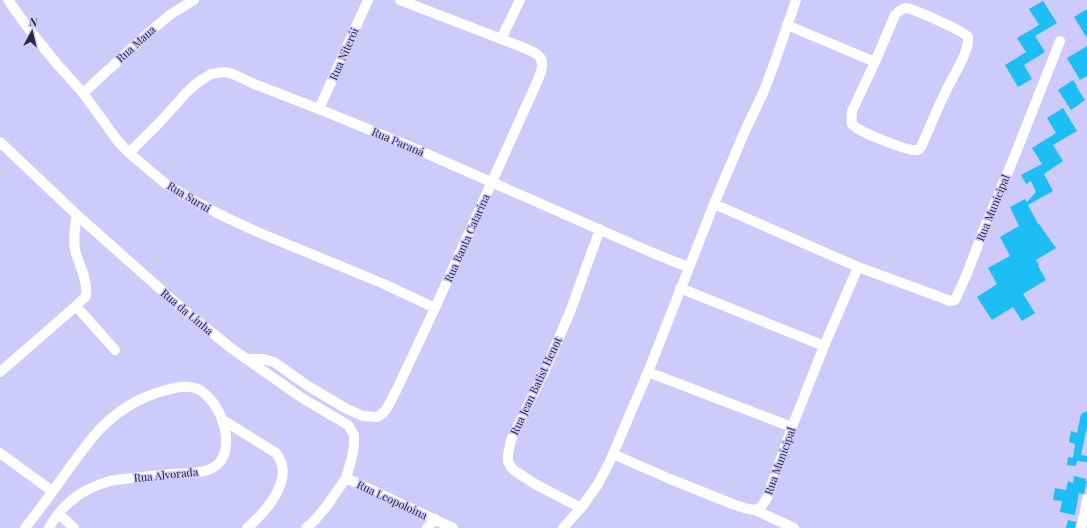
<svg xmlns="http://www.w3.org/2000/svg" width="1087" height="528" font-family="'Playfair Display',serif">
	<rect width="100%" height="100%" fill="#cecaf9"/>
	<path fill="#1cbef5" d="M1043 1 1057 23 1035 36 1045 52 1024 65 1032 79 1018 87 1005 65 1026 52 1017 38 1039 25 1029 9Z
		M1087 9V38L1074 17Z
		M1087 46V76L1080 80 1067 58Z
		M1073 80 1077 86H1076L1085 100 1071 110 1058 90Z
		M1063 108 1077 131 1053 145 1063 161 1044 174 1053 191 1028 205 1038 224H1039L1056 248 1036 260 1039 265 1038 266 1046 280 1023 294 1035 313 1022 321 1013 307 992 320 977 297 997 284 988 268 1010 256 1000 237 1019 226 1010 207 1025 199 1027 202 1036 192 1031 181 1026 184 1021 175 1042 164 1032 148 1056 133 1047 118Z
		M1087 411V427L1081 455 1087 456V462L1077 461 1076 466 1067 465 1068 457 1073 458 1075 444 1069 442 1071 431 1077 433 1081 414Z
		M1074 476 1086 479 1085 481H1087L1084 493 1083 494 1079 493 1075 515 1060 512 1062 501 1053 500 1055 488 1066 490 1068 481 1073 483Z
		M1068 520 1076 522 1075 528H1066Z"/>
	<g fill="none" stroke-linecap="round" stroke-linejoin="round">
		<path stroke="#fff" stroke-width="10" d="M8 0 31 32 57 64 83 93 117 140 129 153 166 184 196 202 225 217 260 233 384 284 435 308
			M787 25 875 62 852 111C852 115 851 120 852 124 856 131 909 152 918 150L921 147C929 130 936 111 945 93 951 79 970 52 968 37 963 31 913 8 905 8 901 9 898 12 895 15L875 62
			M501 39 520 0
			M83 93 153 29 171 14 194 0
			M319 109 368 0
			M0 142 77 215 185 311 231 348 302 398 348 425 354 435V445L352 457 346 478 326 507 314 521 306 528
			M129 153 160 122 186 93 197 83 211 74 224 72 233 74 252 83 319 109 409 146 653 253 688 267
			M714 204 858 267 940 297 950 301 955 300 966 276 984 229 1015 155 1060 41
			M680 288 824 346
			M76 306 115 350
			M246 359H263L274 362 308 386 347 409 363 416 377 417 382 414 387 408 397 389 435 308 537 82C540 75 546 63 539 56 536 53 531 51 527 49L400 0
			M0 372 76 306 86 296C88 280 79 265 75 250 73 238 75 226 77 215
			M648 372 792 427
			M223 420 276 453C296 478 266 512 247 528
			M0 453 52 491
			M613 454 670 479 735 505 748 509 755 510 761 507 767 498 792 427 824 346 858 267
			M346 478 453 528
			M581 508 535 484 515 471 511 467 508 461V455L511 440 545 370 570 312 600 229
			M755 510 794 528
			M59 514 74 528
			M25 528C42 507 57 485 73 463 83 450 92 436 104 425 124 406 149 393 175 388 194 384 203 389 214 404 217 409 221 414 222 420 227 432 229 452 219 463 208 475 184 473 170 474 155 476 139 477 124 479 119 480 112 480 107 482 82 489 61 505 49 528
			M427 528 435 519
			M563 528 581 508 598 484 610 461 648 372 714 204 744 133 764 91 777 56 796 0
			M1081 528 1084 516 1087 499"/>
	</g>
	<g text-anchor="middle" stroke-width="3" stroke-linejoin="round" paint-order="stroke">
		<g font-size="11" fill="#2b2745" stroke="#cecaf9">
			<text transform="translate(136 44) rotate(-42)" y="4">Rua Maua</text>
			<text transform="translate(344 54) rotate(-66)" y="4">Rua Niterói</text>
			<text transform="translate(398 142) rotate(23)" y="4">Rua Paraná</text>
			<text transform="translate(189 197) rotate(31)" y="4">Rua Surui</text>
			<text transform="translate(993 208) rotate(-68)" y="4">Rua Municipal</text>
			<text transform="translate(467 238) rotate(-66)" y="4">Rua Banta Catarina</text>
			<text transform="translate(187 312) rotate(40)" y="4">Rua da Linha</text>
			<text transform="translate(536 386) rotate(-65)" y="4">Rua Jean Batist Henot</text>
			<text transform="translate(780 461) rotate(-70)" y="4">Rua Municipal</text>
			<text transform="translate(166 475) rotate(-6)" y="4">Rua Alvorada</text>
			<text transform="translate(392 500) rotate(25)" y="4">Rua Leopoloina</text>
		</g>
	</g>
	<g transform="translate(32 32) rotate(8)" stroke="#cecaf9" stroke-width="3" paint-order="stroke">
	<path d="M0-3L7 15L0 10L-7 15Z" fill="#2b2745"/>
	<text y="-6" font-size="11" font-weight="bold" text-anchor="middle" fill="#2b2745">N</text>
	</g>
</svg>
